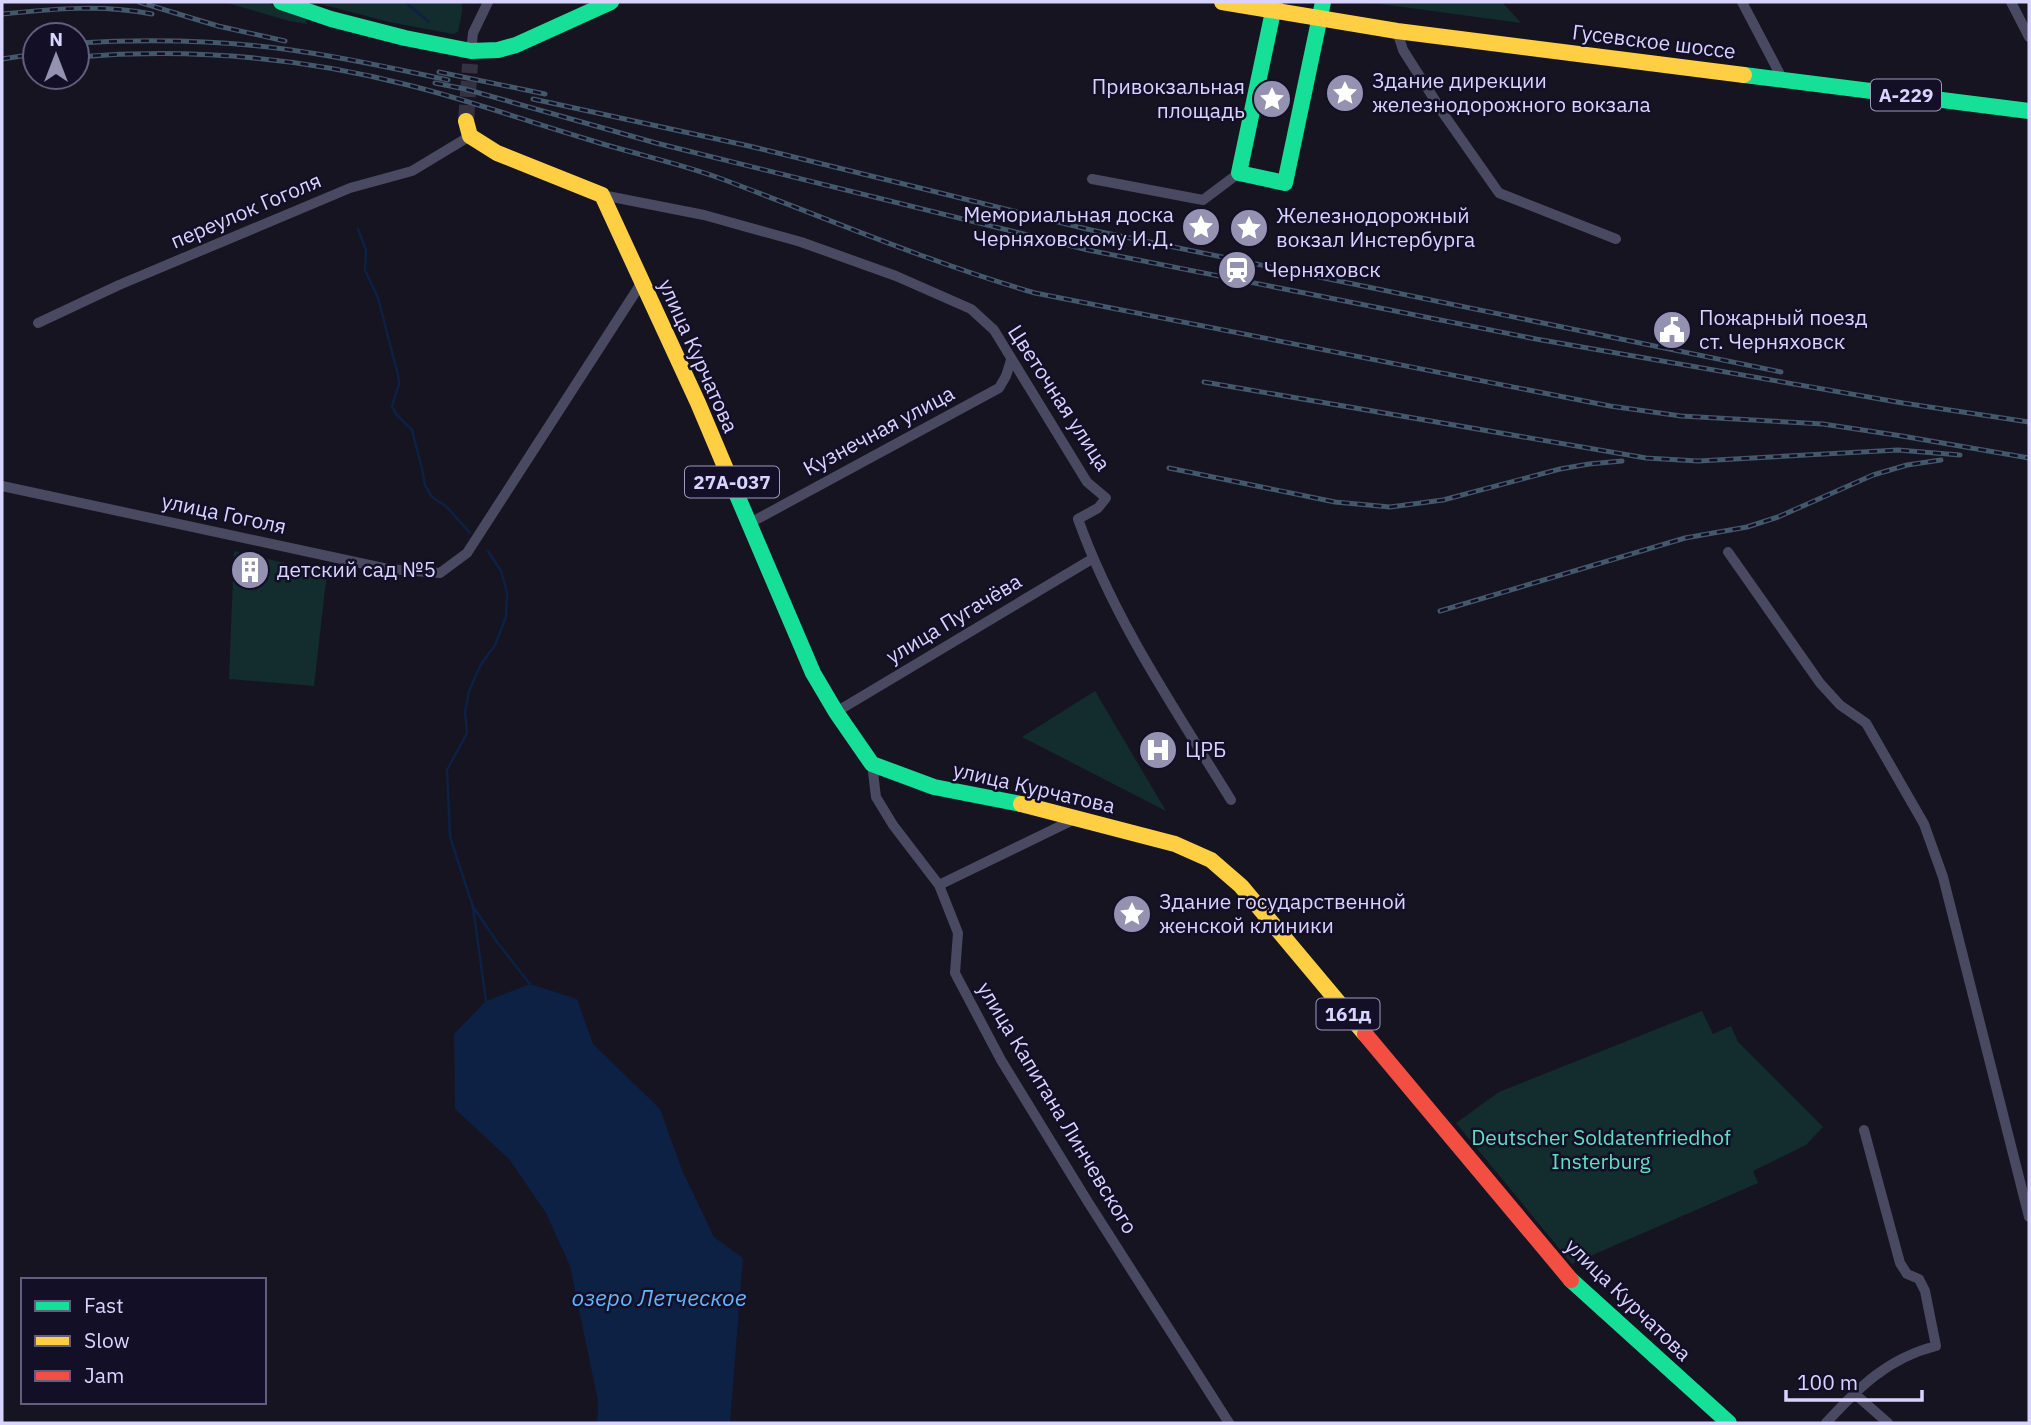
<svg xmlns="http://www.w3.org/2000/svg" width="2031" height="1425" font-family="'IBM Plex Sans',sans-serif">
	<rect width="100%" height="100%" fill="#161421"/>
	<path fill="#132c2d" d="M224 2H265L305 17 307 24 289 21Z
		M313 2H462V12L458 32 453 34 389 22Z
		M1366 2H1502L1521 23Z
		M234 551 327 573 314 686 229 679Z
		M1095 691 1166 811 1022 737Z
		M1702 1011 1713 1034 1731 1026 1738 1042 1823 1127 1806 1145 1753 1171 1758 1183 1572 1264 1456 1123 1499 1092Z"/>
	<path fill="#0d2144" d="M530 984 577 999 593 1044 660 1109 682 1170 714 1237 743 1258 730 1423H597L598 1401 570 1266 546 1213 509 1159 455 1109 454 1034 486 1001Z"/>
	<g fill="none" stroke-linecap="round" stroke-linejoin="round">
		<path stroke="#0d2144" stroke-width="2.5" d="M405 2 429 22
			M358 229 366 250 365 270 378 298 398 375 399 384 392 406 396 414 412 430 422 469 425 485 432 497 446 506 470 533
			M474 908 497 942 530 984
			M486 1001 473 907 450 837 447 770 467 733 465 712 469 691 480 666 495 645 506 617 507 592 501 571 488 551"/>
		<path stroke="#333142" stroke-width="16" stroke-dasharray="16 8" stroke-linecap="butt" d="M466 121 470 64"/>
		<path stroke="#4a4962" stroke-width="10" d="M1742 2 1783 80
			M2011 2 2029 37
			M1397 31 1403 50 1445 116 1499 193 1616 239
			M471 51 473 33 488 2
			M1092 179 1203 200 1239 173
			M602 195 704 215 801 242 896 276 971 309 994 330 1087 482 1106 498 1098 508 1078 519C1114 620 1175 709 1231 800
			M38 323 119 285 350 188 412 171 470 136
			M2 486 388 569 440 573 467 553 642 282
			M750 523 999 388 1006 376 1011 360
			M1728 552 1820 683 1840 705 1866 723 1924 824 1943 877 2029 1217
			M836 712 1092 559
			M872 764 876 797 893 825 939 885 958 933 955 973 1001 1060 1088 1202 1229 1423
			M939 885 1077 818
			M1855 1394 1888 1423
			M1826 1423C1859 1387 1888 1358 1936 1346L1925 1291 1919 1279 1907 1274 1900 1263 1864 1130"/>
		<path stroke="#16e098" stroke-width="16" d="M281 2 331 19 405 38 471 51 498 50 516 45 611 2
			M1275 2 1239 173 1285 183 1323 2
			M1744 75 2029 111
			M728 474 813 673 836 712 872 764 934 787 1021 804
			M1571 1280 1729 1423"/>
		<path stroke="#ffcf43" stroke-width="16" d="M1222 2 1397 31 1744 75
			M466 121 470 136 497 153 602 195 698 403 728 474
			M1021 804 1175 844 1211 860 1241 886 1365 1034"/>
		<path stroke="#f24e42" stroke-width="16" d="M1365 1034 1571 1280"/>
		<defs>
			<path id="rail" d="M139 2 218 26 285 41
				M2 14C52 9 102 4 152 14
				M77 43C148 39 220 40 291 50 343 57 396 69 448 80
				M77 57C188 48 300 57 408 85 469 100 529 122 590 140 634 154 679 163 722 179 826 218 928 262 1035 293L1610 406 1681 416 1823 424 1902 436 2029 458
				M2 59 35 54
				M439 72 545 94
				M435 83 465 89 656 143 1088 250 1536 339 1903 403 2029 422
				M533 99 749 146 1091 230 1781 372
				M1204 382 1646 458 1698 461 1898 450 1960 455
				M1169 468 1335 502 1390 507 1443 500 1560 469 1589 464 1622 461
				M1440 611 1685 538 1747 527 1778 517 1873 475 1907 465 1941 460"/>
		</defs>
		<use href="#rail" stroke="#43596b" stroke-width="5"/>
		<use href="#rail" stroke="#130f26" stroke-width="2.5" stroke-dasharray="8" stroke-linecap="butt"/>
	</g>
	<defs>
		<symbol id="sight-disc" viewBox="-11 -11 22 22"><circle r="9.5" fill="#9591b1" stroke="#130f26"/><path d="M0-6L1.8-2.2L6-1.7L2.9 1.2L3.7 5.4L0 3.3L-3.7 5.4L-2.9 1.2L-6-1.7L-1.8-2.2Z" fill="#fff"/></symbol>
		<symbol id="station-disc" viewBox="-11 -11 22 22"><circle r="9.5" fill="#9591b1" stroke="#130f26"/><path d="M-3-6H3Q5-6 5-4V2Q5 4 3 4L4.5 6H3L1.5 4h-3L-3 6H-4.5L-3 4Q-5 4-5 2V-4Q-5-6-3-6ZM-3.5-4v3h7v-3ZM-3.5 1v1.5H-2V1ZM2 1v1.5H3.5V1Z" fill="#fff"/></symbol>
		<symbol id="civic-disc" viewBox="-11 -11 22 22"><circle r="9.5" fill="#9591b1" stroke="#130f26"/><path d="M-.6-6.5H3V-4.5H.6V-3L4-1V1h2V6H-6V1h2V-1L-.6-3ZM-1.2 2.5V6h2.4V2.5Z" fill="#fff"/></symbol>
		<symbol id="building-disc" viewBox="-11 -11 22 22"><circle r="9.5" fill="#9591b1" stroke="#130f26"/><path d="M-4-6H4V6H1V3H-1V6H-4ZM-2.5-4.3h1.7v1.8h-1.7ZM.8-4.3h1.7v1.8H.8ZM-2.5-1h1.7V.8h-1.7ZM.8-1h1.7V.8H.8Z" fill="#fff"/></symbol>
		<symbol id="hospital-disc" viewBox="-11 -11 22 22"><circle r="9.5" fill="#9591b1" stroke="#130f26"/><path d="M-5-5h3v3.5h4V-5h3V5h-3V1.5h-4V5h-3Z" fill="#fff"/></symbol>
	</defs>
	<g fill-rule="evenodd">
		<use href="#sight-disc" x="1323" y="71" width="44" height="44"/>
		<use href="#sight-disc" x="1250" y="77" width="44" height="44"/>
		<use href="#sight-disc" x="1179" y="205" width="44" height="44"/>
		<use href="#sight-disc" x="1227" y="206" width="44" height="44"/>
		<use href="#station-disc" x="1215" y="248" width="44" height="44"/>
		<use href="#civic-disc" x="1650" y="308" width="44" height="44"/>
		<use href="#building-disc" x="228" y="548" width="44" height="44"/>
		<use href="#hospital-disc" x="1136" y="728" width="44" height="44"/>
		<use href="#sight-disc" x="1110" y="892" width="44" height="44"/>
	</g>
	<g text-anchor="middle" stroke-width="5" stroke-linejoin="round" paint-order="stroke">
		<g fill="#130f26" stroke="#9e99be" stroke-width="2">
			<rect x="1871" y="79.5" width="70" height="31" rx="5"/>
			<rect x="685" y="466.5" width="94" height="31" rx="5"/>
			<rect x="1316.5" y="998.5" width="63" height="31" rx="5"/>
		</g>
		<g font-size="19" font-weight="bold" fill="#d9d4ff">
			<text x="1906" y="102">А-229</text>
			<text x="732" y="489">27А-037</text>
			<text x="1348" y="1021">161д</text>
		</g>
		<g font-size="21" fill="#d9d4ff" stroke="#130f26">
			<text transform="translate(1654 42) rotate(7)" y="7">Гусевское шоссе</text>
			<text transform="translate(246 211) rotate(-23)" y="7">переулок Гоголя</text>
			<text transform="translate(698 356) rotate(66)" y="7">улица Курчатова</text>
			<text transform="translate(1059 398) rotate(57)" y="7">Цветочная улица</text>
			<text transform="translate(879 431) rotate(-28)" y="7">Кузнечная улица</text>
			<text transform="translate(224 514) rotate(12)" y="7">улица Гоголя</text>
			<text transform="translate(954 619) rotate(-31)" y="7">улица Пугачёва</text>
			<text transform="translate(1034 788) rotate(13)" y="7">улица Курчатова</text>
			<text transform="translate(1057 1108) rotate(59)" y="7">улица Капитана Линчевского</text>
			<text transform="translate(1628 1300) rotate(44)" y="7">улица Курчатова</text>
		</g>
		<g font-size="21" fill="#d9d4ff" stroke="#130f26" text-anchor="start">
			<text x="1372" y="88">Здание дирекции<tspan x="1372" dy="24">железнодорожного вокзала</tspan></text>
			<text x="1245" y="94" text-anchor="end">Привокзальная<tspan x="1245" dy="24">площадь</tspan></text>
			<text x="1174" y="222" text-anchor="end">Мемориальная доска<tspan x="1174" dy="24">Черняховскому И.Д.</tspan></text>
			<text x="1276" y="223">Железнодорожный<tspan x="1276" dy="24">вокзал Инстербурга</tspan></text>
			<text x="1264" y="277">Черняховск</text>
			<text x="1699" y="325">Пожарный поезд<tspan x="1699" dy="24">ст. Черняховск</tspan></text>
			<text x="277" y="577">детский сад №5</text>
			<text x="1185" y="757">ЦРБ</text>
			<text x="1159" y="909">Здание государственной<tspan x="1159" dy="24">женской клиники</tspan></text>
		</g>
		<g font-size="21" fill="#5fe0c0" stroke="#130f26">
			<text x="1601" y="1145">Deutscher Soldatenfriedhof<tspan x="1601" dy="24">Insterburg</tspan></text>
		</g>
		<g font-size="23" font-style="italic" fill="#62b6ff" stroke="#130f26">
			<text x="659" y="1306">озеро Летческое</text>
		</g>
	</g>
	<rect width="2031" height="1425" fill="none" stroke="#d9d4ff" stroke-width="7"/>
	<rect x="21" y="1278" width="245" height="126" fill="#130f26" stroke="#625e7d" stroke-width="2"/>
	<rect x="35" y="1301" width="35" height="10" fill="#16e098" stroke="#625e7d" stroke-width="2"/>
	<text x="84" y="1313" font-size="21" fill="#d9d4ff">Fast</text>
	<rect x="35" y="1336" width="35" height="10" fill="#ffcf43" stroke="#625e7d" stroke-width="2"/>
	<text x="84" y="1348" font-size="21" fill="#d9d4ff">Slow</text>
	<rect x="35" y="1371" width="35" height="10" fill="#f24e42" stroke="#625e7d" stroke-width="2"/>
	<text x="84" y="1383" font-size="21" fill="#d9d4ff">Jam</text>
	<g transform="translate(56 56)"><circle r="33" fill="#130f26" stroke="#625e7d" stroke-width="2"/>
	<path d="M0-5L12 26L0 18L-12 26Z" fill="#9591b1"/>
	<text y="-10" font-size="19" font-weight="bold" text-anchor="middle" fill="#d9d4ff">N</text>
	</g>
	<path d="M1786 1390v10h136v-10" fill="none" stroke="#d9d4ff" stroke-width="3.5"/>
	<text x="1797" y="1390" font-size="21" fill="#d9d4ff" stroke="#130f26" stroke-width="5" paint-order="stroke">100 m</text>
</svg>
